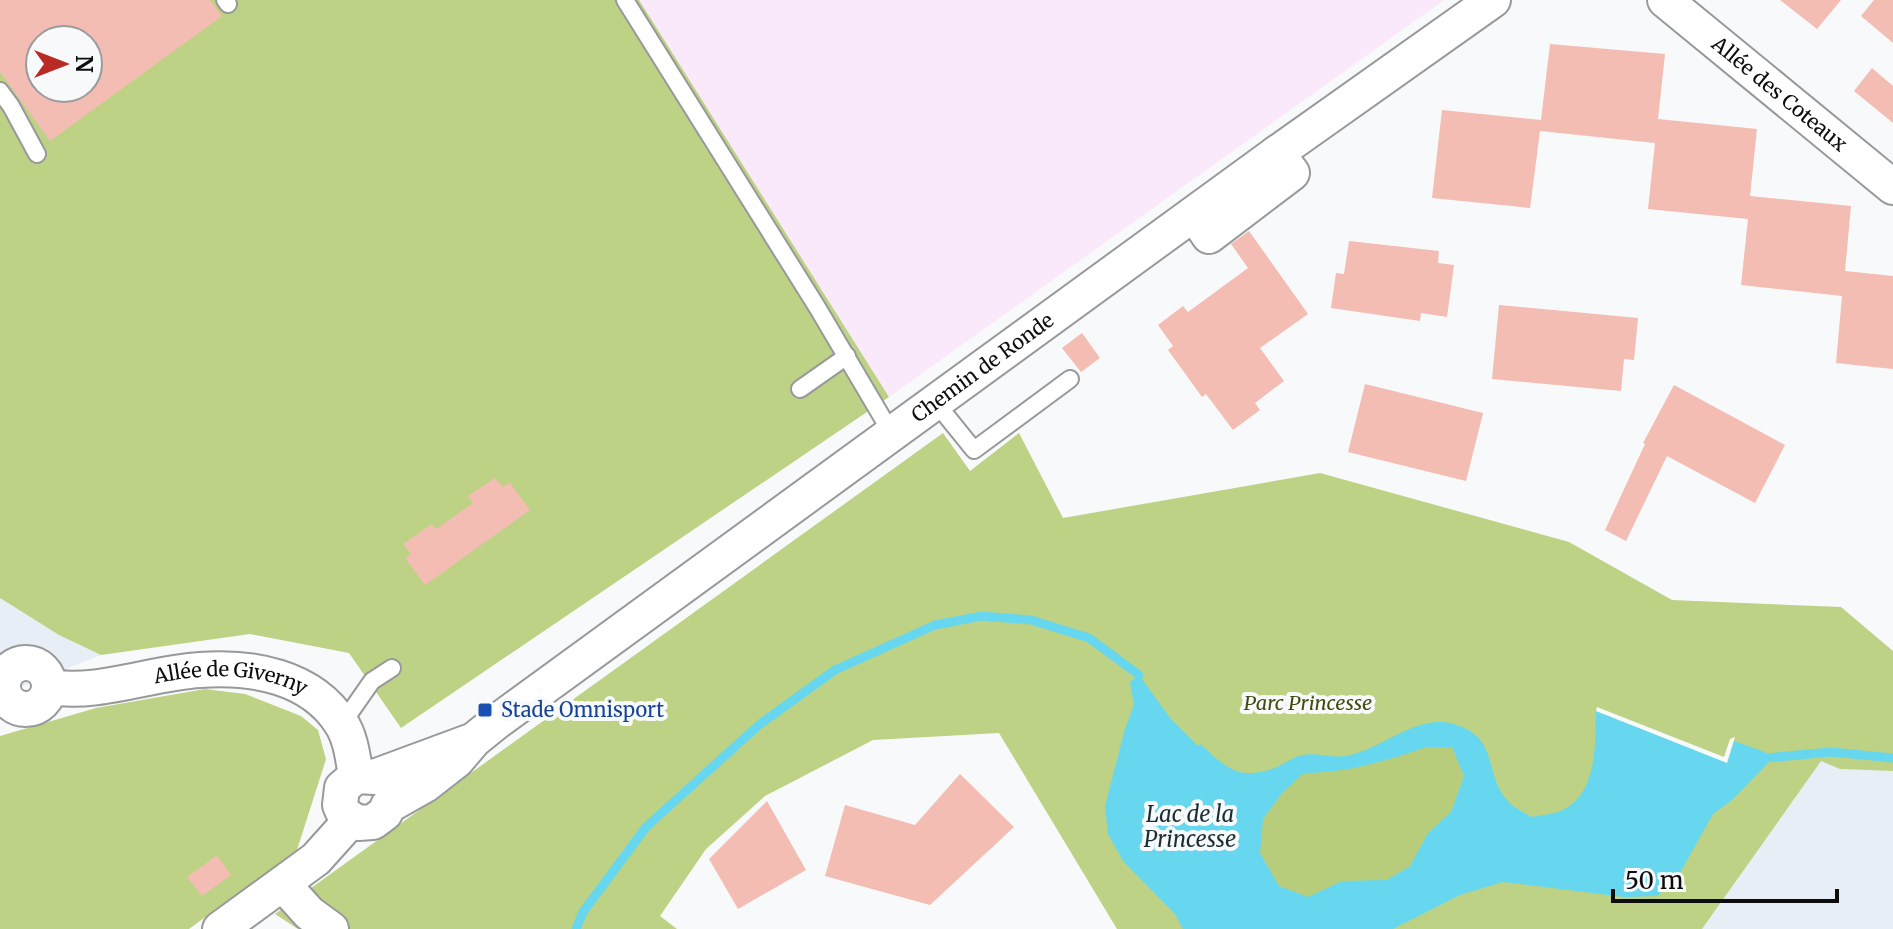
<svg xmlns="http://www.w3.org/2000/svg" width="1893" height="929" font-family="Merriweather,serif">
	<rect width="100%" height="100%" fill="#f8f9fa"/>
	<path fill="#e8eef6" d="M0 598 59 635 101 655 0 695Z
		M1821 760 1840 769 1893 771V929H1702Z"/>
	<path fill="#fae9fa" d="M639 0H1444L889 397Z"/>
	<path fill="#bdd284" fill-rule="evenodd" d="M0 0H639L889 397 401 728 349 653 250 634 101 655 59 635 0 598ZM40 40H88V88H40Z
		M943 433 970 471 1019 433 1063 518 1320 473 1569 542 1672 600 1841 607 1893 651V771L1840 769 1821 761 1702 929H1117L999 733 873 740 765 796 706 849 660 916 677 929H298L275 914Z
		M205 689 245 694 301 716 318 730 326 759 297 850 189 929H0V736L96 708Z"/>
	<path fill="#b8cd7c" d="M1426 747H1452L1464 776 1451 812 1428 833 1410 866 1387 880 1342 881 1308 897 1279 886 1260 853 1263 819 1283 792 1304 773C1346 773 1387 761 1426 747Z"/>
	<path fill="#66d7ef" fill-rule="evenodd" d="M1139 675 1171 719 1198 746 1200 744C1227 768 1238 781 1275 768 1284 764 1293 757 1302 755 1316 752 1331 758 1345 756 1383 750 1415 713 1454 724 1503 739 1481 777 1511 804 1516 809 1525 813 1532 817 1541 815 1555 814 1563 810 1598 792 1595 743 1596 711L1727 762 1734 741 1765 752 1768 763 1732 800 1713 814 1676 880 1657 896 1624 897 1503 882 1460 895 1393 929H1183L1175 914 1123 861 1108 834 1105 806 1125 729 1134 705 1130 682ZM1426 747H1452L1464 776 1451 812 1428 833 1410 866 1387 880 1342 881 1308 897 1279 886 1260 853 1263 819 1283 792 1304 773C1346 773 1387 761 1426 747Z"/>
	<path fill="#f8f9fa" d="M1597 707 1724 757 1730 739 1735 737 1727 763 1596 711Z"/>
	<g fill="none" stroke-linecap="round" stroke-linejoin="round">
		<path stroke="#66d7ef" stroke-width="9" d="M1766 758 1831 752 1893 758
			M576 929 583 912 646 827 760 724 835 670 935 625 982 616 1031 620 1089 638 1139 675"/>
	</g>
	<path fill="#f3bdb3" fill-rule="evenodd" d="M0 0H210L222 16 50 141 0 72ZM40 40H88V88H40Z
		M1780 0H1841L1817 29Z
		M1874 0H1893V43L1861 16Z
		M1550 44 1665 54 1658 119 1757 129 1750 196 1851 206 1845 271 1893 276V369L1836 363 1842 296 1741 285 1748 219 1648 209 1655 143 1540 131 1530 208 1432 198 1442 110 1541 120Z
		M1872 68 1893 86V123L1854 91Z
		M1249 231 1308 314 1260 348 1284 381 1255 403 1260 410 1233 430 1206 394 1202 397 1168 350 1173 346 1158 325 1183 306 1188 312 1248 268 1231 244Z
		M1349 241 1439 251 1438 263 1454 265 1447 317 1421 313 1420 321 1331 308 1336 273 1344 274Z
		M1499 305 1638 318 1634 360 1624 359 1621 391 1492 379Z
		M1082 333 1100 358 1081 372 1062 348Z
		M1365 384 1483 413 1466 481 1348 452Z
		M1674 385 1785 445 1755 503 1667 456 1626 541 1605 530 1645 444 1643 443Z
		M495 478 503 487 510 483 530 510 425 585 405 558 411 554 403 544 432 524 436 529 473 503 468 496Z
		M960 774 1014 827 930 905 825 876 845 805 915 825Z
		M767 801 806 870 738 909 709 859Z
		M217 855 231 875 202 896 187 877Z"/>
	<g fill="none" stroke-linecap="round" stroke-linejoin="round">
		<defs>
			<path id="lane" d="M225 0 228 4
				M625 0 817 307 892 434
				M0 91 11 106 37 154
				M800 389 847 356
				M936 403 974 450 1070 379
				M342 724 372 681 392 668"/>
			<g id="street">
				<path id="s1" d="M1665 0 1893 187"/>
				<path d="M1194 214 1209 236 1292 173 1277 153"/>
				<circle cx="26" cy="686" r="23"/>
				<path id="s2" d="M49 687C100 695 150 673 200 670 251 666 311 676 341 723 351 738 353 759 356 776"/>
				<path id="s3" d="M474 740 374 777 356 776 342 788 340 805 344 814 358 823 373 822 385 813 388 806 425 785 457 760 474 740 495 723 1277 153 1493 0"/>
				<path d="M283 884 309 913 331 929"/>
				<path d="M220 929 316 859 351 820"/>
			</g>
		</defs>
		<use href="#lane" stroke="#98999b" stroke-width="20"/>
		<use href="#street" stroke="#98999b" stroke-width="38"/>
		<use href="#lane" stroke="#fff" stroke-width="16"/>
		<use href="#street" stroke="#fff" stroke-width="34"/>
	</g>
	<rect fill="#1a4fb4" stroke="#f8f9fa" stroke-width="3" x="477" y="702" width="16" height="16" rx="4"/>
	<g text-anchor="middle" stroke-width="8" stroke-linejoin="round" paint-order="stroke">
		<g font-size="20" fill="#0d0d0e" stroke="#f8f9fa">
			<text dy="7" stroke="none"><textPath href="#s1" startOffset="148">Allée des Coteaux</textPath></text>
			<text dy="7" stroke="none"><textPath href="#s3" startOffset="964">Chemin de Ronde</textPath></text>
			<text dy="7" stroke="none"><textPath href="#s2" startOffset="184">Allée de Giverny</textPath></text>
		</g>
		<g font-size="20" font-style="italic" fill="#3f4b10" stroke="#f8f9fa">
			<text x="1308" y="710">Parc Princesse</text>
		</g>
		<g font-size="20" fill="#164399" stroke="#f8f9fa" text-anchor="start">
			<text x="501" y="717">Stade Omnisport</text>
		</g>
		<g font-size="22" font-style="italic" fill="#192d32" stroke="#f8f9fa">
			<text x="1190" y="822">Lac de la<tspan x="1190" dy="25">Princesse</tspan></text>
		</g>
	</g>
	<g transform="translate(64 64) rotate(90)"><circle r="38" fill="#f8f9fa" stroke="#9a9b9c" stroke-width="2"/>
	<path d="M0-6L14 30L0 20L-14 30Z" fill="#b92b24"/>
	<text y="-12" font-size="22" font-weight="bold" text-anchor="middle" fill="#0d0d0e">N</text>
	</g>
	<path d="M1613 889v12h224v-12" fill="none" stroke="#0d0d0e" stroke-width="4"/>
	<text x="1625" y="889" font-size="24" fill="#0d0d0e" stroke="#f8f9fa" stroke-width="6" paint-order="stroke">50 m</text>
</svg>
